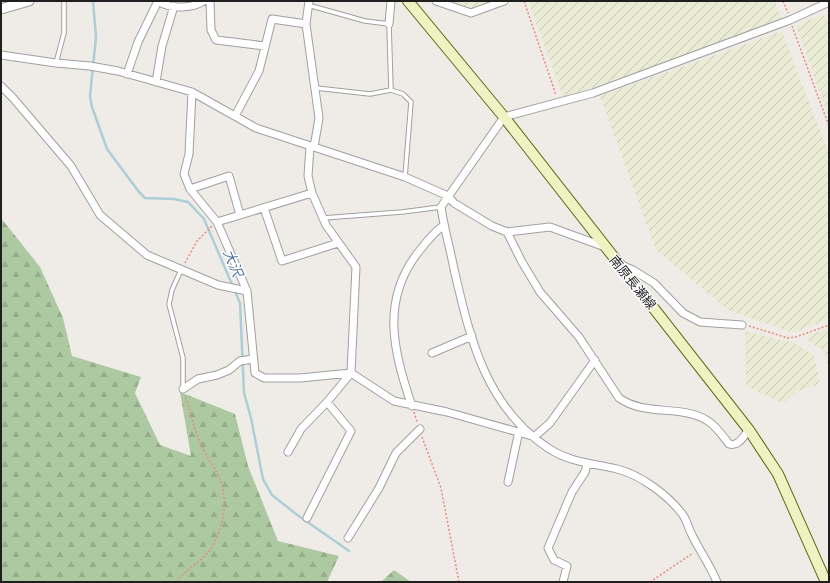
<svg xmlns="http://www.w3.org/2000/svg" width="830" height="583" font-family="Overpass,'Noto Sans JP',sans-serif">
	<defs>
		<pattern id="farmland-furrows" width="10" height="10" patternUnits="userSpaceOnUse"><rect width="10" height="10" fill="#e9ebd5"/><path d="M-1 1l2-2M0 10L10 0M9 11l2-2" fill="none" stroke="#c7c9b6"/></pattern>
		<pattern id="forest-firs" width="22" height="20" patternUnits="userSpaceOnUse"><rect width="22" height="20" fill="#acc9a1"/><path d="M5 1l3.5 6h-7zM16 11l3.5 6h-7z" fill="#94ac8a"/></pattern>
	</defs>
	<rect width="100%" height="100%" fill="#efece7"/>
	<path fill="url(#farmland-furrows)" d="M451 1H495L474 10Z
		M528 1H775L783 21 580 92 563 96Z
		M823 14 829 22V118L796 26Z
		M782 31 829 154V319L793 333 728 310 656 250 600 96Z
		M829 328V371L824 351 809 341 807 336Z
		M745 331 794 343 814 355 820 384 798 391 784 404 746 386Z"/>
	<path fill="url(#forest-firs)" d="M1 218 40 267 63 318 72 356 141 377 135 393 160 445 191 456 180 392 235 414 248 466 278 541 339 556 327 582H1Z
		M394 570 411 582H381Z"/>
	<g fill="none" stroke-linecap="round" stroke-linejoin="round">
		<path stroke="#adcdd7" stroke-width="2.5" d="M93 1 96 37 90 96 92 107 107 149 139 192 145 198 174 199 188 202 204 219 240 303 244 393 251 418 263 479 272 495 296 514 349 551"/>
		<defs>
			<path id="service" d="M308 5 365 21 389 24 391 90
				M56 63 64 33V1
				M316 88 370 94 391 90 403 94 411 102 405 177
				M323 218 402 212 441 207
				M181 270 172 290 169 304 183 358V389"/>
			<path id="minor" d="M158 1C170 9 191 9 204 1
				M210 1 211 30 216 40 265 46
				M309 1 306 24 319 118 314 147
				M436 1 471 13 504 1
				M389 24 391 1
				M1 55 56 63 90 66 118 71 192 92 256 128 405 177 448 196 454 203 492 226 507 232 550 227 605 247
				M127 74 138 42 158 1
				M156 82 162 46 174 6
				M1 86 13 98 71 166 100 215 147 255 218 285 247 291
				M192 92 189 154 184 174 190 189 217 222 247 291 255 373 264 378H300L351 373 394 401 447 412 532 436
				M235 116 259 71 272 19 306 24
				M190 189 229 176 240 215
				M264 208 282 261 338 243
				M217 222 312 193
				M507 232 522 262 540 292 579 337 619 398C646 417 682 404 708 421 716 426 723 436 729 444 738 447 743 437 749 430
				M621 265 633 270 654 283 683 313 700 322 742 325
				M432 353 472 336
				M183 389 198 379 217 375 229 370 240 361 253 359
				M412 406C393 351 380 299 420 250 427 241 434 232 443 226
				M534 437 550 423 595 360
				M288 452 301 429 327 402 351 373 356 267 326 225 312 193 308 176 310 146
				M508 482 519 431
				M307 518 351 431 327 402
				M348 538 379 488 396 453 420 429
				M563 582 567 566 554 560 548 548 572 492 585 472 587 464
				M717 582C710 565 701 553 693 537 689 530 687 521 683 515 668 495 641 475 617 469 592 463 571 463 548 448 485 406 470 338 454 269 450 248 444 228 441 207L504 117 593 93 790 20 829 2"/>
			<path id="tertiary" d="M1 9 29 1"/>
			<path id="secondary" d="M408 1 504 117 749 430 778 474 826 582"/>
		</defs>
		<use href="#service" stroke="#a0a0a0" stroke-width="5.5"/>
		<use href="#minor" stroke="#a0a0a0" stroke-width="9"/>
		<use href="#tertiary" stroke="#a0a0a0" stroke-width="11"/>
		<use href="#secondary" stroke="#5f6a13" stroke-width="12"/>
		<path stroke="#e88b7e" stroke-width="1.5" stroke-dasharray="2 2" stroke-linecap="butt" d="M524 1 556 95
			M783 1 788 13
			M792 26 829 126
			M185 263 197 241 212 226
			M749 326 788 338 796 337 829 325
			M414 412 417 422
			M422 437 441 488 459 582
			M177 582C185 568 204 561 212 547 225 522 230 497 216 471 212 463 206 456 202 447 194 430 191 413 185 395
			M650 582 693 553"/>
		<use href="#service" stroke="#fff" stroke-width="3.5"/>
		<use href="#minor" stroke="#fff" stroke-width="7"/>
		<use href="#tertiary" stroke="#fff" stroke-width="9"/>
		<use href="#secondary" stroke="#eff2c2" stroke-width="10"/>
	</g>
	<g text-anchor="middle" stroke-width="3" stroke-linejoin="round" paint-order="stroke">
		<g font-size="13" fill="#1f1f1f" stroke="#fff">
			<text transform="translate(633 282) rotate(51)" y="5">南原長瀬線</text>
		</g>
		<g font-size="14" font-style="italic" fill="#54779c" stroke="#fff">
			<text transform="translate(233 263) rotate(67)" y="5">大沢</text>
		</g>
	</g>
	<rect width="830" height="583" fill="none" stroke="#1f1f1f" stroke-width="4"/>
</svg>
